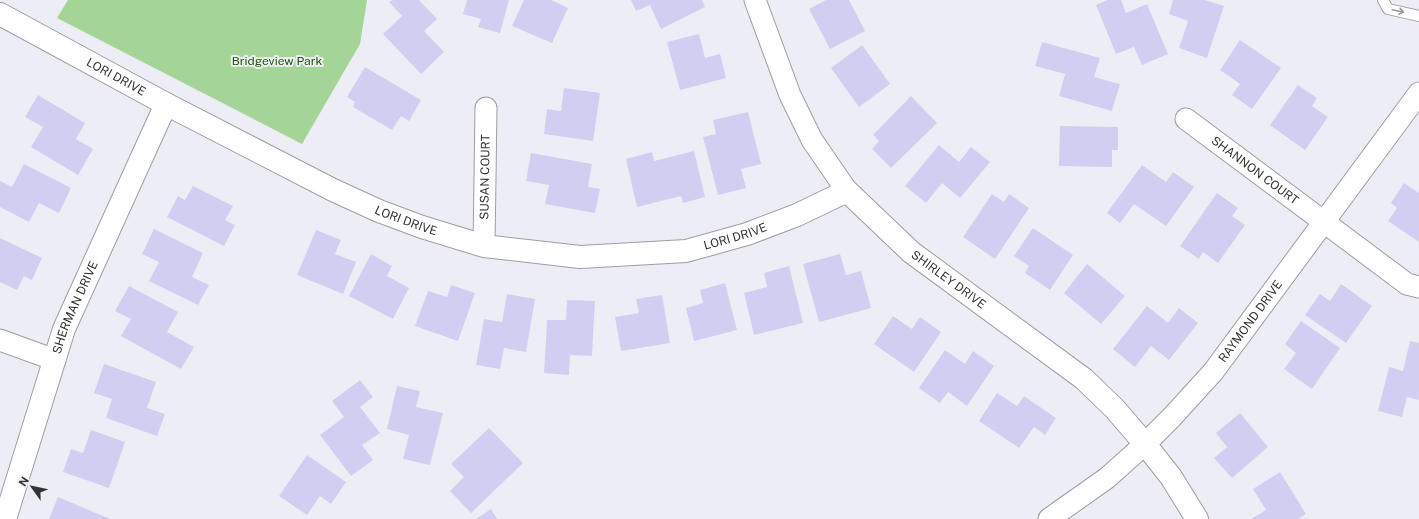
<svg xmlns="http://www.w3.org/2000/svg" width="1419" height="519" font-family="'Public Sans',sans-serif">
	<rect width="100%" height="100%" fill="#edeef5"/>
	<path fill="#a4d596" d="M68 0H367L360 44 302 144 57 18Z"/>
	<path fill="#d0cff2" d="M392 0H419L437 19 424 31 444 52 421 74 383 34 402 16 389 2Z
		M467 0H509L500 33 478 27 481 19 463 14Z
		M524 0H551L568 8 552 43 512 26Z
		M631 0H702L705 7 661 29 650 5 636 11Z
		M826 0H849L865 31 830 49 809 9Z
		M1107 0H1121L1126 13 1147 4 1168 54 1142 65 1134 47 1116 54 1096 5Z
		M1173 0H1205L1224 6 1207 58 1179 48 1188 21 1169 14Z
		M699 34 705 58 720 54 726 78 680 90 667 42Z
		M1240 40 1281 68 1252 109 1232 95 1240 84 1220 70Z
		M1042 42 1100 58 1094 77 1120 84 1112 111 1059 96 1065 74 1035 66Z
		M862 45 890 84 859 107 831 68Z
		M365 67 421 100 409 121 401 116 392 130 353 107 355 102 347 97Z
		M1298 85 1317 98 1312 106 1328 117 1305 150 1270 125Z
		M564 88 600 93 593 141 544 134 547 109 561 111Z
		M38 95 85 123 76 139 93 149 78 175 31 147 43 127 25 117Z
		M911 96 937 123 891 168 872 149 879 141 873 135Z
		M748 112 761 164 741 169 746 188 718 195 703 137 716 134 713 120Z
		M1060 126 1118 127V150H1112V167L1059 166Z
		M939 145 959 162 971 147 990 162 960 198 942 183 926 203 905 186Z
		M694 151 705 197 683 203 681 196 637 207 626 159 652 152 654 161Z
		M531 153 592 164 588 187 600 189 595 213 545 204 549 185 526 181Z
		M24 164 71 188 59 213 39 203 29 222 0 207V181L12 187Z
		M1142 165 1166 182 1173 172 1194 187 1166 226 1134 204 1120 223 1107 213Z
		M1404 183 1419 193V242L1388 221 1397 208 1391 203Z
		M193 186 233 206 225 220 235 225 224 246 167 217 178 196 185 200Z
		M1217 193 1238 208 1232 216 1245 225 1218 263 1203 252 1199 259 1180 246Z
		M992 194 1004 202 1009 194 1029 208 995 259 963 237Z
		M1033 228 1073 255 1050 290 1025 273 1029 266 1014 256Z
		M154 229 203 253 192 277 209 285 198 305 149 281 159 262 142 254Z
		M316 230 341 240 335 254 356 262 343 294 297 275Z
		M0 238 42 258 32 280 24 276 17 290 0 282Z
		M371 254 392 266 387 276 409 288 393 319 349 296Z
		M840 254 846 275 861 271 871 308 819 322 803 264Z
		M1087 264 1125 296 1101 324 1064 293Z
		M789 266 803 323 754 335 744 293 767 287 764 273Z
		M725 283 737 330 694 341 686 308 703 303 700 290Z
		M1341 284 1372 306 1346 343 1305 315 1320 294 1330 301Z
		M451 285 475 293 458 341 415 326 428 291 447 297Z
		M129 286 178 312 167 332 194 347 181 369 121 336 131 319 115 311Z
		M507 294 535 299 526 352 504 348 500 369 476 365 484 319 502 322Z
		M662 295 670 343 621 351 615 317 639 313 636 299Z
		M567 300 595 301 592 356 570 355 569 375 544 373 547 320H566Z
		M1147 306 1168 323 1179 308 1198 323 1169 360 1151 346 1135 367 1113 349Z
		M893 316 912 329 920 317 941 332 914 372 874 344Z
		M1301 321 1340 348 1312 389 1284 369 1296 353 1285 344Z
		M1410 341 1419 343V400L1407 397 1402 417 1378 411 1389 367 1403 371Z
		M945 350 965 364 973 351 994 366 967 406 948 392 940 403 919 388Z
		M104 364 156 382 147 408 165 414 157 436 106 418 112 399 94 393Z
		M360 380 373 397 360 407 380 433 362 445 373 460 351 476 320 435 344 417 332 401Z
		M397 386 420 391 416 407 443 413 430 465 403 459 409 435 387 429Z
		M997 393 1017 406 1024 396 1056 418 1045 435 1034 427 1019 448 979 421Z
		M1240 413 1268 447 1232 478 1214 458 1227 447 1216 433Z
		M489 428 523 463 471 513 450 491 464 477 451 464Z
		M91 430 125 442 109 488 63 472 71 449 83 453Z
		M307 455 346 482 331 504 320 496 307 515 279 496Z
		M1280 472 1306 514 1298 519H1251L1266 510 1253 489Z
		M58 497 110 519H49Z
		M491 509 497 519H476Z"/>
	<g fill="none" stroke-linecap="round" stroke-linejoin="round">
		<defs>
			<path id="lane" d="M1383 0 1388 9 1419 16"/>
			<g id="street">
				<path d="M755 0 790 95 812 140 847 191"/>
				<path id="s1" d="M1186 119 1407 284 1419 287"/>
				<path id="s2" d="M484 246 486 108"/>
				<path d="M0 340 55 360"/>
				<path id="s3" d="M1049 519 1107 478 1145 444 1172 417 1213 372 1419 93"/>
			</g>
			<g id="secondary">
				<path id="s4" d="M0 14 166 104 333 190 379 211 422 227 484 246 580 257 686 251 747 234 797 215 847 191 911 252 1084 379 1115 409 1145 444 1171 477 1197 519"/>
				<path id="s5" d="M5 519 64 329 166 104"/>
			</g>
		</defs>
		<use href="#lane" stroke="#9c9ea4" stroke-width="12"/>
		<use href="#street" stroke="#9c9ea4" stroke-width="23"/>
		<use href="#secondary" stroke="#9c9ea4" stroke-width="24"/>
		<use href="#lane" stroke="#fff" stroke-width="10"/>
		<use href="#street" stroke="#fff" stroke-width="21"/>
		<use href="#secondary" stroke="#fff" stroke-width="22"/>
	</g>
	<defs><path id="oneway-shaft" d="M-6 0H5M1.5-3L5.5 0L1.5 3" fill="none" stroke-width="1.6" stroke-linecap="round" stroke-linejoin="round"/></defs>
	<use stroke="#99999a" href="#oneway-shaft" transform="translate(1398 11) rotate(12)"/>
	<g text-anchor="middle" stroke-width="4" stroke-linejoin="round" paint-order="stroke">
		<g font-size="12" fill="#1f5508" stroke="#edeef5">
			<text x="277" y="65">Bridgeview Park</text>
		</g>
		<g font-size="12" fill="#333336" stroke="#edeef5">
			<text dy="4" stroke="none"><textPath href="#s4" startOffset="132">LORI DRIVE</textPath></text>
			<text dy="4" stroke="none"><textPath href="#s1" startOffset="86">SHANNON COURT</textPath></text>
			<text dy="4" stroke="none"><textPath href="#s2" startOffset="69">SUSAN COURT</textPath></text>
			<text dy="4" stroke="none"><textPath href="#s4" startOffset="456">LORI DRIVE</textPath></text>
			<text dy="4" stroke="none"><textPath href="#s4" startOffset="792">LORI DRIVE</textPath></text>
			<text dy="4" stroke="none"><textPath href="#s4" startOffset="1048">SHIRLEY DRIVE</textPath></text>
			<text dy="4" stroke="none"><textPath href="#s5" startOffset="223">SHERMAN DRIVE</textPath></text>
			<text dy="4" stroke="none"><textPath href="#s3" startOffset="284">RAYMOND DRIVE</textPath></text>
		</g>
	</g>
	<g transform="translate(32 487) rotate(303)" stroke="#edeef5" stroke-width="3" paint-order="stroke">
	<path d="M0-3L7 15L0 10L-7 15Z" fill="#333336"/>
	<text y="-6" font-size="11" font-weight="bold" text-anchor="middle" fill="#333336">N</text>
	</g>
</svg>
